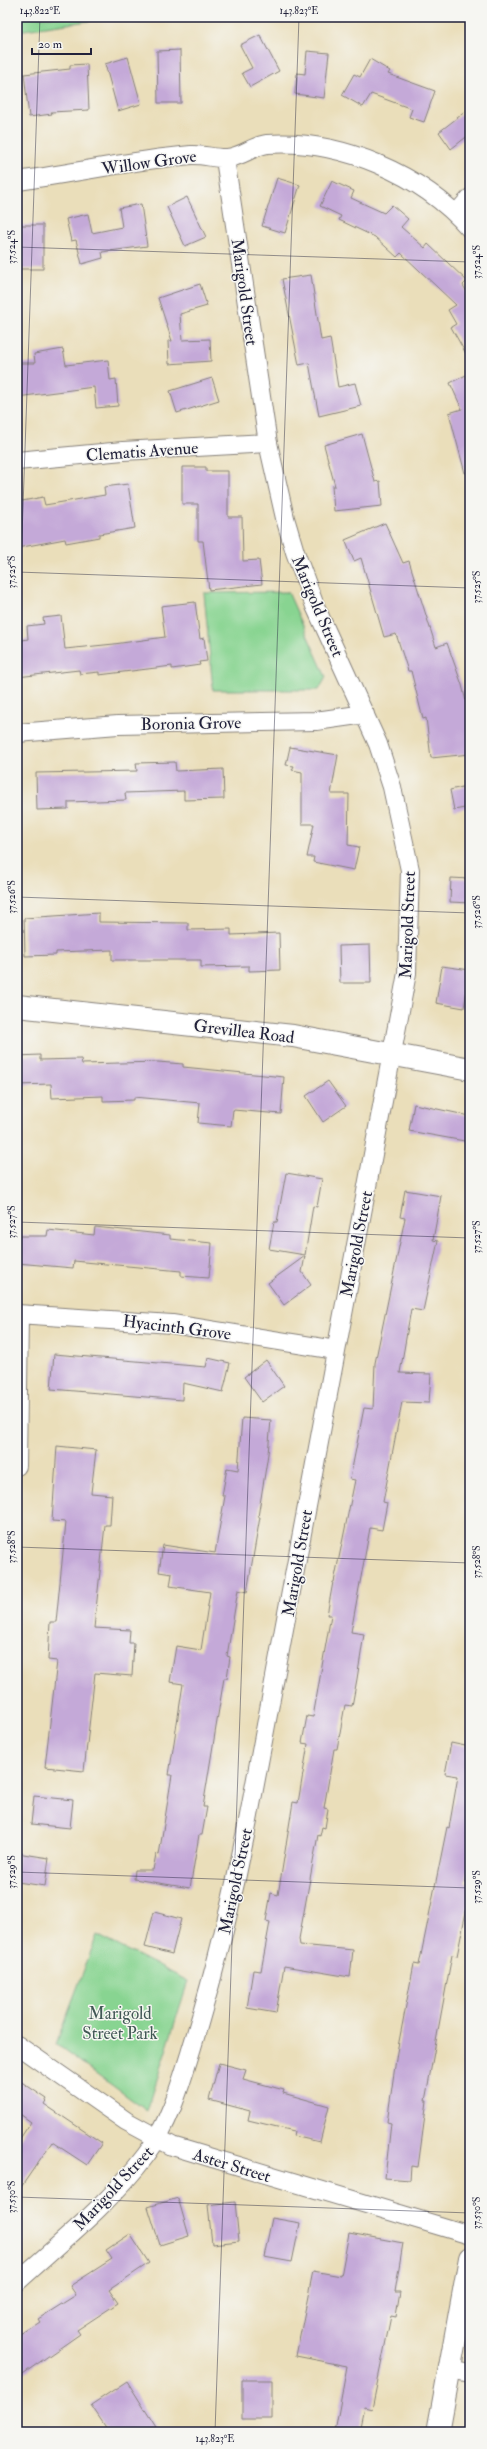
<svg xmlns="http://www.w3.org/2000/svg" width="487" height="2449" font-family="'IM FELL Double Pica',serif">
	<rect width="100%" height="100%" fill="#f6f6f2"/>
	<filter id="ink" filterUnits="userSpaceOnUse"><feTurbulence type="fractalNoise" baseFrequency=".025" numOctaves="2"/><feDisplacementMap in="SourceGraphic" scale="8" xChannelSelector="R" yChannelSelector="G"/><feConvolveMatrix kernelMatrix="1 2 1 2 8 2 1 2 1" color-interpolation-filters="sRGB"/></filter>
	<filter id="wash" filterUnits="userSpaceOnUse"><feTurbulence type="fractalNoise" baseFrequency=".012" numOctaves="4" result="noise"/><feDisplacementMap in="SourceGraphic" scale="16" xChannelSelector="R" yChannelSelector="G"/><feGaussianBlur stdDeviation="0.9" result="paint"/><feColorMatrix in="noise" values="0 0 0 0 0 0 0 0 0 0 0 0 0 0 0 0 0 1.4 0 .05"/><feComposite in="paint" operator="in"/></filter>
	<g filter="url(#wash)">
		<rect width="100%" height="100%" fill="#eadeba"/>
		<path fill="#88d491" stroke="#557b66" d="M17 17H117L17 31Z
			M288 592 326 677 319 690H213L204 593Z
			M97 1935 188 1981 147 2111 56 2044Z"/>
		<g id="blocks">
			<path fill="#c4a9d8" d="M260 35 279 71 250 87 242 73 252 68 240 45Z
				M180 50 181 103H158L157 51Z
				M307 51 329 53 324 98 295 94 297 73 305 74Z
				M128 57 141 104 118 111 105 64Z
				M370 59 390 71 388 74 435 91 424 122 409 117 412 109 371 94 363 107 342 95 354 74 360 77Z
				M87 64 89 110 51 112 52 114 29 117 24 74 70 69V65Z
				M470 108V134L451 149 439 132Z
				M277 178 300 185 285 233 262 226Z
				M332 181 354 191 351 198 384 213 392 205 408 219 401 227 425 248 428 244 467 281 463 285 470 298V361L451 327 456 324 448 310 456 305 401 253 397 257 375 237 339 220 341 216 320 206Z
				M187 197 206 237 185 246 167 207Z
				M141 204 147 246 102 252 103 258 82 264 76 240 71 241 66 219 88 214 92 233 122 227 119 208Z
				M20 225H43V269H20Z
				M311 275 321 340 330 338 338 387 355 383 361 406 319 416 309 363 299 365 282 279Z
				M200 284 207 306 180 314 182 340 210 339 211 361 169 364 168 341H172L158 298Z
				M63 349 66 365 108 360 110 380 116 379 118 406 96 408 94 387 17 397V363H35L34 354Z
				M470 373V472L465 473 449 413 462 409 450 383Z
				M212 378 219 400 177 413 170 391Z
				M362 434 375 482 380 481 382 506 334 511 332 486H335L324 445Z
				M182 467H206V471H228V517H242L243 561 259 560 262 584 209 590 203 541H198V504H182Z
				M128 484 135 528 99 534V537L66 543 65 539 17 548V502L43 497 45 505 105 495 104 487Z
				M385 523 403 563 409 561 436 647 447 643 462 685 470 718V754L431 758 426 718 423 719 411 671H408L396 634 384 637 361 558 354 561 345 540Z
				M195 602 200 639 204 638 207 661 199 662 200 665 172 669V666L99 675V672L80 674 79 670 17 677V641L28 639 27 626 44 624 43 618 61 616 65 649 114 644 165 637 161 606Z
				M290 747 338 755 331 794H349L348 845 359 847 354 870 313 862 314 857H307L314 824H302V772L292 770 294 766 286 765Z
				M175 762 176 771 223 769 224 799 184 800V791L125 793 126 800 68 802V809L37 810 36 773 137 771 136 763Z
				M470 785V807L454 810 450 790Z
				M451 878 470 879V903L450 902Z
				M99 913V922L188 923V930L231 929V935L279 933 280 970 249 971V966L201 967V960H112V950L56 952V955L25 956 24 918Z
				M370 945 371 983H340L339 946Z
				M442 966 470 970 464 1008 436 1003Z
				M40 1055V1060L81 1059 82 1064 158 1062 183 1064V1067L284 1077 281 1114 233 1110 231 1126 198 1123 200 1103 134 1097V1100L103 1101V1096L52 1098 51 1084 17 1085V1056Z
				M328 1081 346 1106 323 1122 306 1096Z
				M414 1104 470 1116V1142L409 1131Z
				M286 1173 322 1179 317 1207 313 1206 305 1255 269 1249 274 1222H277Z
				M405 1190 441 1196 433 1240 438 1241 423 1311 411 1309 400 1373 431 1374 429 1403 402 1402 383 1502 387 1503 382 1530 370 1528 351 1632 364 1634 357 1679 352 1706 345 1705 337 1749H334L324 1808 328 1809 325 1828 322 1827 320 1836 318 1835 299 1939 300 1945 353 1950 350 1977 284 1966 276 2013 247 2008 253 1970 261 1971 270 1922 266 1921 271 1893 278 1895 293 1802 298 1803 308 1744 302 1743 307 1716 313 1717 331 1615H327L333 1582H334L355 1480 350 1479 364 1408 373 1409 375 1363 405 1218 400 1217Z
				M95 1227 170 1235V1239L212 1243 209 1278 181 1276V1271L74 1261 73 1268 17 1263V1236H47L48 1230 94 1235Z
				M305 1256 302 1272 311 1285 284 1305 268 1283Z
				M54 1354 206 1367 208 1358 230 1363 223 1392 183 1383 182 1400 51 1389Z
				M266 1360 284 1386 262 1402 244 1377Z
				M242 1418 271 1420 268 1454 258 1517H260L247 1592 238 1590 227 1656 230 1657 227 1678H224L203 1807H207L202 1835H199L190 1888 134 1879 135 1870H153L156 1854 159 1855 172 1775H169L183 1684 170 1682 176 1646 201 1650 210 1592 170 1586 172 1574 159 1572 163 1545 215 1553 225 1496H222L227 1468 238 1470Z
				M57 1446 96 1450 91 1493 112 1495 110 1525H105L94 1628 130 1630 129 1643H134L132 1676 95 1673 84 1771 45 1767 57 1661 48 1660 50 1622H56L66 1522 52 1521Z
				M451 1743 470 1747V1863L466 1883 470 1884V1892L457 1956 452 1955 425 2101H427L418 2167 411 2166 410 2180 385 2178 391 2123 387 2122 397 2052 414 1964 419 1965 447 1827 449 1828 458 1776 445 1774Z
				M34 1796 73 1800 70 1828 31 1824Z
				M17 1853 49 1858 45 1886 17 1882Z
				M154 1912 181 1919 172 1954 145 1947Z
				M219 2063 246 2070 243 2079 284 2090 283 2093 329 2106 320 2142 293 2136 294 2131 248 2120 250 2111 209 2100Z
				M17 2079 47 2099 44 2104 102 2143 87 2165 52 2142 17 2193V2143L31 2122 17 2112Z
				M178 2198 189 2236 160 2245 148 2207Z
				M235 2202 239 2241 212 2244 208 2205Z
				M272 2218 300 2223 292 2262 264 2257Z
				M349 2233 403 2243 395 2292H400L396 2317 391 2316 372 2409 364 2407 359 2432H335L347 2366 296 2356 313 2271 341 2276Z
				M130 2234 149 2263 109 2290 118 2303 77 2330 80 2334 17 2378V2337L40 2322 38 2319 76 2295 70 2286 112 2259 106 2250Z
				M242 2380H272V2419H242Z
				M127 2381 159 2432H109L91 2405Z"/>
		</g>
	</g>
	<g filter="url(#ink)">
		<use href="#blocks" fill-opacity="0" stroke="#86807a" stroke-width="1"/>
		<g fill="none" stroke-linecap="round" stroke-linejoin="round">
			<defs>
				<path id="minor" d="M17 181C75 173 133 160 191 155 203 154 215 159 227 158 242 157 252 146 267 144 340 139 422 174 470 229
					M456 214 470 198
					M17 461 123 451 268 443
					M17 733 118 725 316 721 365 714
					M17 1314 172 1324 336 1350
					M17 1466 19 1314
					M17 2045 126 2121 172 2146 470 2235
					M17 2282C61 2242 110 2203 146 2155 169 2125 181 2083 192 2047 215 1972 233 1898 248 1821L407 973 410 870 392 787 378 744 315 606 295 552 285 518 268 443 225 159
					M450 2369 470 2373"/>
				<path id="tertiary" d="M17 1006 293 1036 470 1069"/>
				<path id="secondary" d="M438 2432 470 2258"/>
			</defs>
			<use href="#minor" stroke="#86807a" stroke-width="20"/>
			<use href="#tertiary" stroke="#86807a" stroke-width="24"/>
			<use href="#secondary" stroke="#86807a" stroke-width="24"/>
			<use href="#minor" stroke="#fff" stroke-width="18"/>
			<use href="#tertiary" stroke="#fff" stroke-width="22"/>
			<use href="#secondary" stroke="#fff" stroke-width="22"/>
		</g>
	</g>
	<path fill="none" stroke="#22223b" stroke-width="1" stroke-opacity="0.45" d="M17 247 470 262M17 572 470 588M17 680 40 17M17 897 470 913M17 1222 470 1238M17 1547 470 1563M17 1872 470 1888M17 2197 470 2213M215 2432 299 17"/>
	<g text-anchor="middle" stroke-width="3" stroke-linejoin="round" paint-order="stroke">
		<g font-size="17" fill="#22223b" stroke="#f6f6f2">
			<text transform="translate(149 162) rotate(-8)" y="6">Willow Grove</text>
			<text transform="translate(245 292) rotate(82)" y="6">Marigold Street</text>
			<text transform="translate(142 451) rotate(-4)" y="6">Clematis Avenue</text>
			<text transform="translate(318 606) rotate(67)" y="6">Marigold Street</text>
			<text transform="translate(191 723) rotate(-1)" y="6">Boronia Grove</text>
			<text transform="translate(407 925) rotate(-88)" y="6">Marigold Street</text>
			<text transform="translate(244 1031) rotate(7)" y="6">Grevillea Road</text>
			<text transform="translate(356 1244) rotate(-79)" y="6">Marigold Street</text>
			<text transform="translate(177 1327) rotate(7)" y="6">Hyacinth Grove</text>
			<text transform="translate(297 1563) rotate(-80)" y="6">Marigold Street</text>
			<text transform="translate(235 1881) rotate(-78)" y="6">Marigold Street</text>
			<text transform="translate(232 2165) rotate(17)" y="6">Aster Street</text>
			<text transform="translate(113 2188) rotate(-47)" y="6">Marigold Street</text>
		</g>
		<g font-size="17" fill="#415755" stroke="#f6f6f2">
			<text x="120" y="2019">Marigold<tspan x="120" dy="20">Street Park</tspan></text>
		</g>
	</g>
	<rect width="487" height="2449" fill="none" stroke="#f6f6f2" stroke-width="44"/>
	<path d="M32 48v6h59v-6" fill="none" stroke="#22223b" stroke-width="2"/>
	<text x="38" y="48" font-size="12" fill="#22223b" stroke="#f6f6f2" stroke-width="3" paint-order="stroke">20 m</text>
	<rect x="22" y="22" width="443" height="2405" fill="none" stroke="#22223b" stroke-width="1.5"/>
	<g font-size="10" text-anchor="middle" fill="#22223b">
		<text x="40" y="14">143.822°E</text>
		<text x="299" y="14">143.823°E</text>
		<text transform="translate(11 247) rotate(-90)" y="4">37.524°S</text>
		<text transform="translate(476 262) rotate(-90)" y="4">37.524°S</text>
		<text transform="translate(11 572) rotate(-90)" y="4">37.525°S</text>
		<text transform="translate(476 587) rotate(-90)" y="4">37.525°S</text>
		<text transform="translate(11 897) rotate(-90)" y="4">37.526°S</text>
		<text transform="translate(476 912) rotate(-90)" y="4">37.526°S</text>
		<text transform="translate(11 1222) rotate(-90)" y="4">37.527°S</text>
		<text transform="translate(476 1237) rotate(-90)" y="4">37.527°S</text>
		<text transform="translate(11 1547) rotate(-90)" y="4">37.528°S</text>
		<text transform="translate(476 1562) rotate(-90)" y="4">37.528°S</text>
		<text transform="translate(11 1872) rotate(-90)" y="4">37.529°S</text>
		<text transform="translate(476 1887) rotate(-90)" y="4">37.529°S</text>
		<text transform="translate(11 2197) rotate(-90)" y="4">37.530°S</text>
		<text transform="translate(476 2213) rotate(-90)" y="4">37.530°S</text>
		<text x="215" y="2442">143.823°E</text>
	</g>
</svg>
